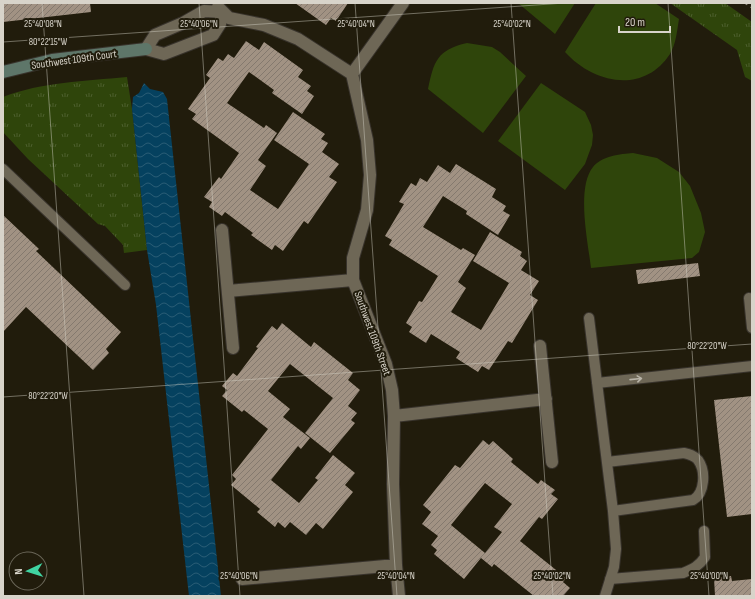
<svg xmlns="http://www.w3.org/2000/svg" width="755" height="599" font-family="'Sofia Sans Condensed',sans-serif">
	<defs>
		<pattern id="grass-tufts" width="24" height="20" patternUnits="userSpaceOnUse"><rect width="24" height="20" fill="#2f450b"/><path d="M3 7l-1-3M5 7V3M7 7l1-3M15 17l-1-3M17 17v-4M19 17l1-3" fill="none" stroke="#4c5f2d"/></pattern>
		<pattern id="water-waves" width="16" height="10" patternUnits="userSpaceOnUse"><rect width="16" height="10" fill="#05415f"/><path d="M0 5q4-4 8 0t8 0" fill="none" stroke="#295c75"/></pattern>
		<pattern id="building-hatch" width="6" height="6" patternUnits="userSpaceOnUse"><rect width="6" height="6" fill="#a19283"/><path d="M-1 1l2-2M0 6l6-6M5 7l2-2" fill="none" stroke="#84796e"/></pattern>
	</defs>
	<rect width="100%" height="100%" fill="#211c0c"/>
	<path fill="url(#grass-tufts)" d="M670 3H725L752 22V81L745 77 737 50Z
		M127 77 132 109 147 250 124 253 123 245 105 226 98 224 28 159 3 132V97C42 82 85 81 127 77Z"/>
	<path fill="#2f450b" d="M518 3H575L555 34Z
		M596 3H655L679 19C677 31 676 44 670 54 643 95 593 83 565 52Z
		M467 43 492 47 500 52 526 76 483 133 428 89C434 61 437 50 467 43Z
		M541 83 585 112 591 125 593 135 592 145 589 153 585 164 565 190 498 141Z
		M633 153 657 158 679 172 690 186 701 213 705 232 699 252 692 258 591 268C588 242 576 188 593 167 602 156 620 154 633 153Z"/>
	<path fill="url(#water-waves)" d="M144 83 150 89 163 92 167 99 221 596H189L156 305 147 250 132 109 133 97 139 93Z"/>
	<path fill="url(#building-hatch)" d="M3 3H90L91 12 3 22Z
		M295 3H348L336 21 331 18 326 25Z
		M246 41 259 50 264 42 303 70 298 77 311 86 307 91 314 96 302 114 272 93 274 90 249 72 227 103 264 128 266 125 277 133 258 160 266 166 250 190 278 209 309 164 274 140 293 112 325 134 321 139 328 143 322 152 339 164 329 177 337 182 308 224 304 221 283 251 275 245 272 250 251 235 253 233 225 212 222 216 209 207 212 202 204 197 219 177 221 179 239 153 192 119 196 114 188 109 210 78 206 75 218 58 223 61 228 54 234 58Z
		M456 164 496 189 492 197 506 206 503 211 510 215 498 235 466 214 467 211 443 196 423 227 461 250 463 248 475 255 458 282 466 288 451 312 481 330 509 283 473 261 490 232 522 252 520 256 527 261 521 270 539 281 530 295 538 300 512 343 508 341 489 370 482 366 478 372 456 358 460 352 431 334 426 343 409 332 412 327 406 323 419 301 422 302 438 276 389 245 392 240 385 236 404 204 399 202 411 183 416 186 420 178 427 182 438 165 450 173Z
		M3 215 39 249 36 251 121 332 106 349 109 353 93 370 26 307 3 332Z
		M698 263 700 276 638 284 636 270Z
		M282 323 311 347 314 342 353 373 348 380 360 390 348 406 357 413 351 420 355 423 330 453 305 433 333 398 290 364 268 391 290 409 283 417 310 438 301 449 298 446 271 480 299 503 318 480 315 478 333 455 355 473 345 485 353 492 323 529 316 523 306 535 290 522 285 528 278 522 275 527 257 512 260 509 231 485 236 479 232 475 268 429 244 410 242 412 222 396 227 390 222 386 233 373 237 376 258 348 256 347 272 326 277 330Z
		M752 396V514L727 517 714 400Z
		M483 440 489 445 493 441 513 459 511 462 538 484 541 480 555 490 551 494 558 499 542 519 539 517 520 541 566 578 563 582 570 588 563 596H534L494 564 492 567 481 558 502 532 494 527 512 504 485 483 451 525 485 553 464 579 434 554 437 550 431 545 438 536 422 524 431 512 423 505 455 465 460 468Z
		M731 576 732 581 752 579V596H715L714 578Z"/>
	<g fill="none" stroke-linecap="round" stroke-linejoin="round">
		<defs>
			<path id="lane" d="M3 169 125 285
				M749 298 752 328
				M589 318 613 511 616 549 614 567 605 596
				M597 383 752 366
				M607 462 684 453C689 454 694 455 698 460 706 471 705 493 693 500L613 511
				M610 579 683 573C693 569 699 566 705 557L704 531"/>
			<path id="street" d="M218 7 229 18 264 25 298 39 352 74
				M204 11 222 12 220 24 213 35 164 54 146 49 155 35 183 23Z
				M352 74 367 140 370 175 367 210 353 258V280L386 364 392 390 394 416 393 484 396 565 399 596
				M352 74 403 3
				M222 230 233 348
				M228 291 353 280
				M540 346 552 462
				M394 416 546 399
				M242 579 396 565"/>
			<path id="secondary" d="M3 72 52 60 146 49"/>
		</defs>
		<use href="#lane" stroke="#38332c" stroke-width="12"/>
		<use href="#street" stroke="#38332c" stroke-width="14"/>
		<use href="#secondary" stroke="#38332c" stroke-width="14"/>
		<use href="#lane" stroke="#6e6756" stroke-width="10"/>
		<use href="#street" stroke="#6e6756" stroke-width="12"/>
		<use href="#secondary" stroke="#5e7669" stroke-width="12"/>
		<path stroke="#959184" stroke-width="3" stroke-dasharray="2 4" stroke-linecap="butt" d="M746 3 752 7"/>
	</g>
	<defs><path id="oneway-shaft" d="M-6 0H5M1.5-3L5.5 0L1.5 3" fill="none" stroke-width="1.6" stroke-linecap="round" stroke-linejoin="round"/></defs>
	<use stroke="#b8b3a7" href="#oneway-shaft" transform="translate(636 379) rotate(-6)"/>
	<path fill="none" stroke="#d8d4ca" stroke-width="1" stroke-opacity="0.45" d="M42 3 84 596M199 3 240 596M355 3 397 596M511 3 553 596M668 3 709 596M3 42 565 3M3 397 752 344"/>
	<g text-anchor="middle" stroke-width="4" stroke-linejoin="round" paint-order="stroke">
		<g font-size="11" fill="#d8d4ca" stroke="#211c0c">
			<text transform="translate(74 59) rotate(-8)" y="4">Southwest 109th Court</text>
			<text transform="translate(373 333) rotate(70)" y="4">Southwest 109th Street</text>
		</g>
	</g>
	<g font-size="10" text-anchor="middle" fill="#d8d4ca" stroke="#211c0c" stroke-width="4" stroke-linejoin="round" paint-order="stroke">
		<text x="43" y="27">25°40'08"N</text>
		<text x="199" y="27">25°40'06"N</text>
		<text x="356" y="27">25°40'04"N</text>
		<text x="512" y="27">25°40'02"N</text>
		<text x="48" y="45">80°22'15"W</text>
		<text x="707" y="349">80°22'20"W</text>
		<text x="48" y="399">80°22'20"W</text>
		<text x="239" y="579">25°40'06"N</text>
		<text x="396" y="579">25°40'04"N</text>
		<text x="552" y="579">25°40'02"N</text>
		<text x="709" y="579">25°40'00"N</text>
	</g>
	<rect width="755" height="599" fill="none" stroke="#d8d4ca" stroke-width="8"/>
	<g transform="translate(28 571) rotate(266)"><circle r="19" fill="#211c0c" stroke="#6a6658"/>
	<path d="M0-3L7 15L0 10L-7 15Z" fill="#40d4a2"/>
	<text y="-6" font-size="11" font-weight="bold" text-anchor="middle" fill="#d8d4ca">N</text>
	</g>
	<path d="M619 26v6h51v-6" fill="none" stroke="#d8d4ca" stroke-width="2"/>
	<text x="625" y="26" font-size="12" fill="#d8d4ca" stroke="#211c0c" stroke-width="3" paint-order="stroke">20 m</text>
</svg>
